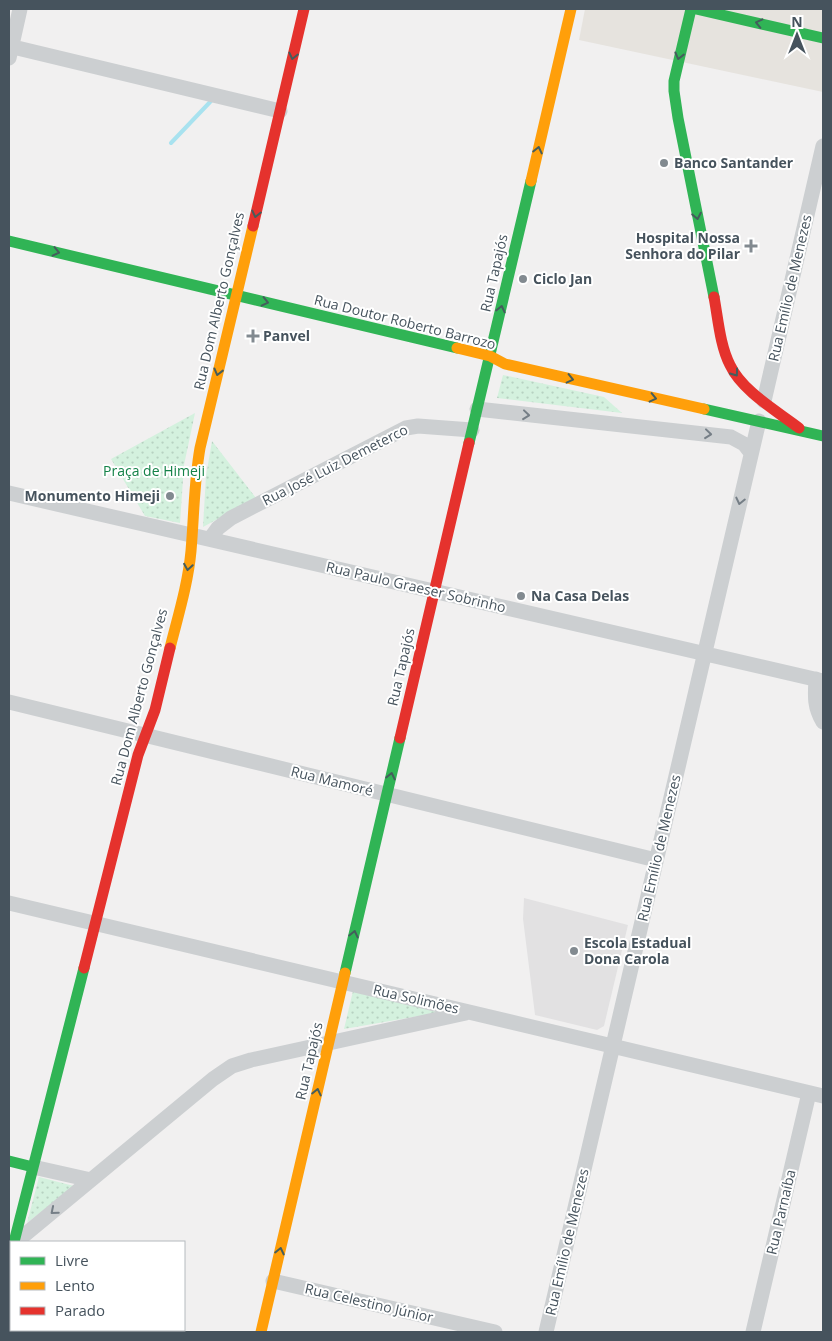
<svg xmlns="http://www.w3.org/2000/svg" width="832" height="1341" font-family="'Open Sans',sans-serif">
	<defs>
		<pattern id="park-dots" width="8" height="8" patternUnits="userSpaceOnUse" patternTransform="scale(1.25)"><rect width="8" height="8" fill="#d4f1de"/><path d="M2 2h.1M6 6h.1" fill="none" stroke="#b7d1c1" stroke-width="1.8" stroke-linecap="round"/></pattern>
	</defs>
	<rect width="100%" height="100%" fill="#f1f0f0"/>
	<path fill="#e6e3de" d="M585 9H823V92L579 40Z"/>
	<path fill="#e2e1e2" d="M524 898 628 925 604 1026 597 1030 535 1015 523 919Z"/>
	<path fill="url(#park-dots)" d="M503 375 604 397 622 413 497 398Z
		M195 413 184 465 180 523 145 516 111 459Z
		M212 441 256 498 203 527 206 476Z
		M353 991 442 1012 344 1029Z
		M39 1177 74 1186 27 1223Z"/>
	<g fill="none" stroke-linecap="round" stroke-linejoin="round">
		<path stroke="#a8e2ef" stroke-width="4" d="M171 143 211 101"/>
		<path stroke="#cccfd1" stroke-width="15" d="M9 46 280 111
			M9 58 20 9
			M764 401 823 146
			M477 409 731 437 744 444 751 453
			M9 493 823 681
			M210 539 218 528 231 518 406 428 418 426 472 430
			M816 679C815 696 814 707 823 722
			M9 702 656 860
			M9 903 823 1096
			M33 1167 91 1180
			M16 1242 213 1079 232 1066 251 1060 466 1013
			M273 1281 495 1332
			M546 1332 759 421
			M753 1332 809 1093"/>
		<path stroke="#30b455" stroke-width="11" d="M691 9 674 81V91L678 118 714 297
			M696 9 823 38
			M9 241 457 348
			M704 409 823 436
			M469 443 531 181
			M345 973 400 738
			M9 1161 33 1167
			M14 1242 84 968"/>
		<path stroke="#ff9f0a" stroke-width="11" d="M531 181 571 9
			M457 348 490 356 505 364 704 409
			M170 648C178 616 188 584 191 551 194 516 194 482 200 448L253 226
			M9 1263 11 1253
			M261 1332 345 973"/>
		<path stroke="#e5322d" stroke-width="11" d="M253 226 304 9
			M714 297C718 318 720 346 730 365 742 391 777 411 799 428
			M400 738 469 443
			M84 968 138 755 155 710 170 648"/>
	</g>
	<defs><path id="oneway-chevron" d="M-2-3.5L2.5 0L-2 3.5" fill="none" stroke-width="1.6" stroke-linecap="round" stroke-linejoin="round" transform="scale(1.25)"/></defs>
	<g stroke="#445d5c">
		<use href="#oneway-chevron" transform="translate(759 23) rotate(-167)"/>
		<use href="#oneway-chevron" transform="translate(293 56) rotate(103)"/>
		<use href="#oneway-chevron" transform="translate(679 56) rotate(104)"/>
		<use href="#oneway-chevron" transform="translate(538 150) rotate(-77)"/>
		<use href="#oneway-chevron" transform="translate(256 214) rotate(103)"/>
		<use href="#oneway-chevron" transform="translate(697 216) rotate(79)"/>
		<use href="#oneway-chevron" transform="translate(56 252) rotate(13)"/>
		<use href="#oneway-chevron" transform="translate(265 302) rotate(13)"/>
		<use href="#oneway-chevron" transform="translate(501 309) rotate(-77)"/>
		<use href="#oneway-chevron" transform="translate(218 372) rotate(104)"/>
		<use href="#oneway-chevron" transform="translate(735 373) rotate(54)"/>
		<use href="#oneway-chevron" transform="translate(570 379) rotate(13)"/>
		<use href="#oneway-chevron" transform="translate(653 398) rotate(13)"/>
		<use href="#oneway-chevron" transform="translate(188 567) rotate(99)"/>
		<use href="#oneway-chevron" transform="translate(391 776) rotate(-77)"/>
		<use href="#oneway-chevron" transform="translate(354 934) rotate(-77)"/>
		<use href="#oneway-chevron" transform="translate(317 1092) rotate(-77)"/>
		<use href="#oneway-chevron" transform="translate(280 1251) rotate(-77)"/>
	</g>
	<g stroke="#757e86">
		<use href="#oneway-chevron" transform="translate(526 415) rotate(6)"/>
		<use href="#oneway-chevron" transform="translate(708 434) rotate(6)"/>
		<use href="#oneway-chevron" transform="translate(740 501) rotate(103)"/>
		<use href="#oneway-chevron" transform="translate(54 1211) rotate(140)"/>
	</g>
	<g fill="#828a90" stroke="#fff" stroke-width="2">
		<circle cx="664" cy="163" r="5"/>
		<path d="M748.5 238.5h5v5h5v5h-5v5h-5v-5h-5v-5h5z"/>
		<circle cx="523" cy="279" r="5"/>
		<path d="M250.5 328.5h5v5h5v5h-5v5h-5v-5h-5v-5h5z"/>
		<circle cx="170" cy="496" r="5"/>
		<circle cx="521" cy="596" r="5"/>
		<circle cx="574" cy="951" r="5"/>
	</g>
	<g text-anchor="middle" stroke-width="4" stroke-linejoin="round" paint-order="stroke">
		<g font-size="14" font-weight="bold" fill="#46535d" stroke="#fff" text-anchor="start">
			<text x="674" y="168">Banco Santander</text>
			<text x="740" y="243" text-anchor="end">Hospital Nossa<tspan x="740" dy="16">Senhora do Pilar</tspan></text>
			<text x="533" y="284">Ciclo Jan</text>
			<text x="263" y="341">Panvel</text>
			<text x="160" y="501" text-anchor="end">Monumento Himeji</text>
			<text x="531" y="601">Na Casa Delas</text>
			<text x="584" y="948">Escola Estadual<tspan x="584" dy="16">Dona Carola</tspan></text>
		</g>
		<g font-size="14" fill="#46535d" stroke="#fff">
			<text transform="translate(494 273) rotate(-77)" y="5">Rua Tapajós</text>
			<text transform="translate(790 288) rotate(-77)" y="5">Rua Emílio de Menezes</text>
			<text transform="translate(219 301) rotate(-77)" y="5">Rua Dom Alberto Gonçalves</text>
			<text transform="translate(405 322) rotate(14)" y="5">Rua Doutor Roberto Barrozo</text>
			<text transform="translate(335 465) rotate(-27)" y="5">Rua José Luiz Demeterco</text>
			<text transform="translate(416 587) rotate(13)" y="5">Rua Paulo Graeser Sobrinho</text>
			<text transform="translate(401 667) rotate(-77)" y="5">Rua Tapajós</text>
			<text transform="translate(139 697) rotate(-75)" y="5">Rua Dom Alberto Gonçalves</text>
			<text transform="translate(332 781) rotate(14)" y="5">Rua Mamoré</text>
			<text transform="translate(659 848) rotate(-77)" y="5">Rua Emílio de Menezes</text>
			<text transform="translate(416 999) rotate(13)" y="5">Rua Solimões</text>
			<text transform="translate(309 1061) rotate(-77)" y="5">Rua Tapajós</text>
			<text transform="translate(781 1212) rotate(-77)" y="5">Rua Parnaíba</text>
			<text transform="translate(567 1242) rotate(-77)" y="5">Rua Emílio de Menezes</text>
			<text transform="translate(369 1303) rotate(13)" y="5">Rua Celestino Júnior</text>
		</g>
		<g font-size="14" fill="#148248" stroke="#fff">
			<text x="154" y="476">Praça de Himeji</text>
		</g>
	</g>
	<rect width="832" height="1341" fill="none" stroke="#46535d" stroke-width="20"/>
	<rect x="10" y="1241" width="175" height="90" fill="#ffffff" stroke="#b5babe"/>
	<rect x="20" y="1257" width="25" height="8" fill="#30b455" stroke="#b5babe"/>
	<text x="55" y="1266" font-size="15" fill="#46535d">Livre</text>
	<rect x="20" y="1282" width="25" height="8" fill="#ff9f0a" stroke="#b5babe"/>
	<text x="55" y="1291" font-size="15" fill="#46535d">Lento</text>
	<rect x="20" y="1307" width="25" height="8" fill="#e5322d" stroke="#b5babe"/>
	<text x="55" y="1316" font-size="15" fill="#46535d">Parado</text>
	<g transform="translate(797 35)" stroke="#ffffff" stroke-width="4" paint-order="stroke">
	<path d="M0-4L9 19L0 12L-9 19Z" fill="#46535d"/>
	<text y="-8" font-size="14" font-weight="bold" text-anchor="middle" fill="#46535d">N</text>
	</g>
</svg>
